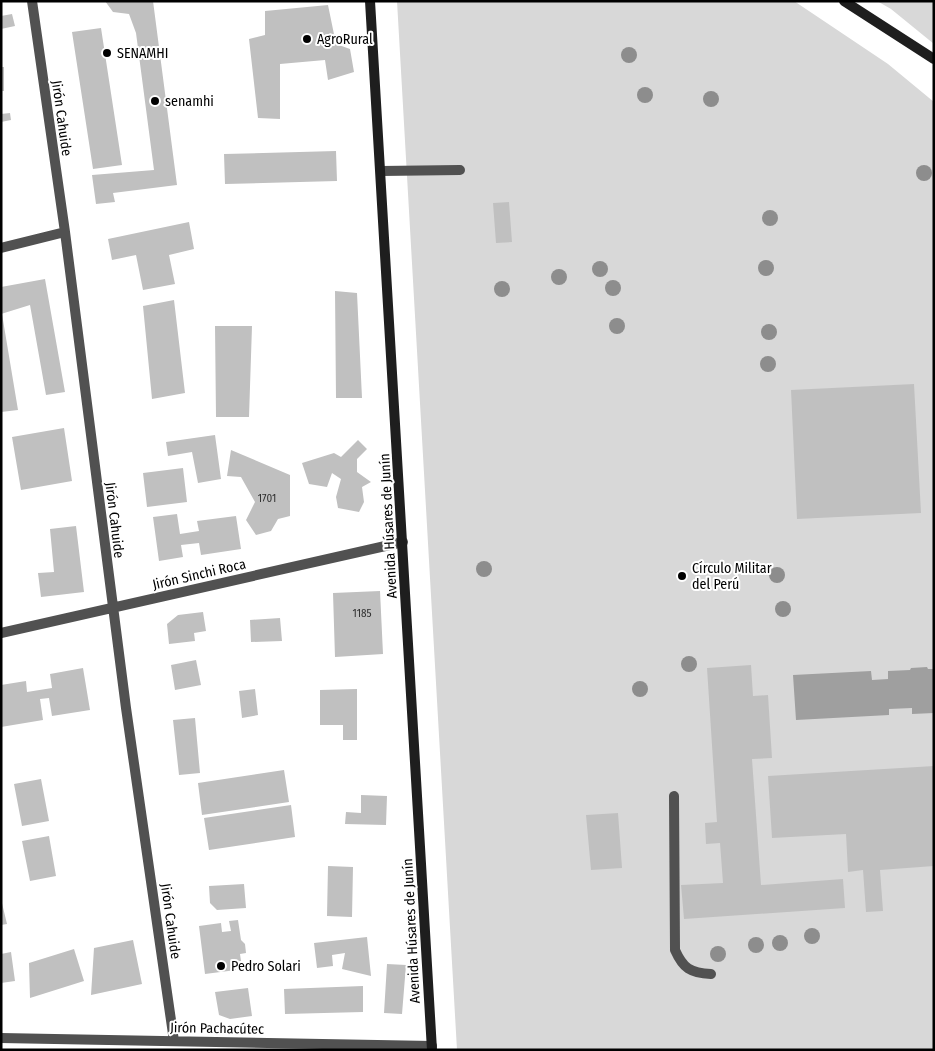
<svg xmlns="http://www.w3.org/2000/svg" width="935" height="1051" font-family="'Fira Sans Condensed',sans-serif">
	<rect width="100%" height="100%" fill="#fff"/>
	<path fill="#d8d8d8" d="M397 1H794L888 64 934 102V1050H457Z
		M877 1H934V44L891 9Z"/>
	<path fill="#9f9f9f" d="M927 667 928 669H934V713L912 714V708L889 709V715L796 720 793 675 871 671 872 680 888 679V671L910 670 911 668Z"/>
	<path fill="#c0c0c0" d="M105 1H153L177 185 113 193 115 202 96 204 92 175 154 170 136 33 129 14 113 12Z
		M328 5 336 44 350 49 354 72 328 80 325 60 280 64V119L258 118 249 39 265 35V11Z
		M12 14 15 26 1 29V16Z
		M101 28 122 165 93 169 72 32Z
		M1 67H4V91H1Z
		M10 113 11 120 1 122V114Z
		M336 151 337 181 225 184 224 154Z
		M509 202 512 242 496 243 493 203Z
		M189 222 194 249 169 255 175 284 143 290 136 255 112 260 108 239Z
		M45 279 65 392 46 395 30 305 1 314V287Z
		M335 291 357 293 362 398H336Z
		M174 300 185 393 152 399 143 306Z
		M1 314H2L18 410 1 412Z
		M215 326H252L249 417H216Z
		M914 384 921 513 797 519 791 390Z
		M64 428 72 481 21 490 12 437Z
		M215 435 221 479 198 483 192 452 168 456 166 442Z
		M358 440 367 449 357 459V472L371 482 362 487 364 502 359 512 338 508 336 497 341 479 332 473 327 487 309 484 302 463 334 453 341 457Z
		M231 450 290 475V516L278 519 271 531 256 535 246 520 255 502 241 477 227 476Z
		M183 468 187 502 147 507 143 473Z
		M177 514 180 534 199 531 197 521 236 516 241 549 201 555 199 543 181 545 183 557 159 561 153 517Z
		M76 526 84 592 41 597 38 573 54 572 50 529Z
		M380 591 383 654 335 657 333 593Z
		M203 612 206 631 194 633 195 641 169 644 167 624 178 615Z
		M280 618 282 641 251 642 250 620Z
		M196 660 201 685 175 690 171 665Z
		M751 665 753 696 768 695 772 758 752 759 761 885 843 879 845 908 684 919 681 885 723 883 720 843 706 844 705 823 717 822 707 668Z
		M83 668 90 710 52 716 49 698 40 699 43 720 1 727V685L26 681 27 692 52 688 50 674Z
		M255 689 258 715 242 718 239 691Z
		M357 689V740H343V725H320V690Z
		M195 718 200 773 179 775 173 720Z
		M934 766V866L880 870 883 911 866 912 863 870 848 872 846 834 772 838 768 776Z
		M284 770 289 802 202 815 198 783Z
		M41 779 49 821 22 826 14 784Z
		M361 795 387 796 386 825 345 824 346 812 361 813Z
		M291 805 295 837 209 850 204 818Z
		M618 813 622 868 591 870 586 815Z
		M49 836 56 876 30 881 22 841Z
		M328 866 353 867 352 917 327 916Z
		M244 884 246 908 217 910 210 903 209 886Z
		M1 899 7 924 1 925Z
		M238 920 241 940 245 944 246 953 240 954 241 961H235L236 970 205 974 199 926 221 923 222 932 231 931 229 921Z
		M367 937 371 976 342 969 345 953 332 955 333 966 317 968 314 943Z
		M133 940 142 984 91 995 94 948Z
		M74 949 84 981 30 998 29 963Z
		M11 952 15 981 1 983V954Z
		M387 964 406 965 402 1014 384 1013Z
		M363 986V1012L285 1014 284 989Z
		M248 988 252 1016 230 1019 219 1015 215 992Z"/>
	<g fill="none" stroke-linecap="round" stroke-linejoin="round">
		<path stroke="#515151" stroke-width="10" d="M381 171 460 170
			M674 796 675 950C683 968 690 973 711 974"/>
		<path stroke="#515151" stroke-width="10" d="M32 1 65 232 126 708 174 1041
			M1 248 65 232
			M1 633 403 542
			M1 1038 432 1046"/>
		<path stroke="#1e1e1e" stroke-width="10" d="M370 1 432 1050
			M844 1 934 59"/>
	</g>
	<g fill="#8d8d8d">
		<circle cx="629" cy="55" r="8"/>
		<circle cx="645" cy="95" r="8"/>
		<circle cx="711" cy="99" r="8"/>
		<circle cx="924" cy="173" r="8"/>
		<circle cx="770" cy="218" r="8"/>
		<circle cx="766" cy="268" r="8"/>
		<circle cx="600" cy="269" r="8"/>
		<circle cx="559" cy="277" r="8"/>
		<circle cx="613" cy="288" r="8"/>
		<circle cx="502" cy="289" r="8"/>
		<circle cx="617" cy="326" r="8"/>
		<circle cx="769" cy="332" r="8"/>
		<circle cx="768" cy="364" r="8"/>
		<circle cx="484" cy="569" r="8"/>
		<circle cx="777" cy="575" r="8"/>
		<circle cx="783" cy="609" r="8"/>
		<circle cx="689" cy="664" r="8"/>
		<circle cx="640" cy="689" r="8"/>
		<circle cx="812" cy="936" r="8"/>
		<circle cx="780" cy="943" r="8"/>
		<circle cx="756" cy="945" r="8"/>
		<circle cx="718" cy="954" r="8"/>
	</g>
	<g fill="#000" stroke="#fff" stroke-width="2">
		<circle cx="307" cy="39" r="5"/>
		<circle cx="107" cy="53" r="5"/>
		<circle cx="155" cy="101" r="5"/>
		<circle cx="682" cy="576" r="5"/>
		<circle cx="221" cy="966" r="5"/>
	</g>
	<g text-anchor="middle" stroke-width="4" stroke-linejoin="round" paint-order="stroke">
		<g font-size="11" fill="#303030">
			<text x="267" y="502">1701</text>
			<text x="362" y="617">1185</text>
		</g>
		<g font-size="14" fill="#000" stroke="#fff" text-anchor="start">
			<text x="317" y="44">AgroRural</text>
			<text x="117" y="58">SENAMHI</text>
			<text x="165" y="106">senamhi</text>
			<text x="692" y="573">Círculo Militar<tspan x="692" dy="16">del Perú</tspan></text>
			<text x="231" y="971">Pedro Solari</text>
		</g>
		<g font-size="14" fill="#000" stroke="#fff">
			<text transform="translate(62 118) rotate(82)" y="5">Jirón Cahuide</text>
			<text transform="translate(115 520) rotate(83)" y="5">Jirón Cahuide</text>
			<text transform="translate(388 526) rotate(-93)" y="5">Avenida Húsares de Junín</text>
			<text transform="translate(199 574) rotate(-13)" y="5">Jirón Sinchi Roca</text>
			<text transform="translate(171 921) rotate(82)" y="5">Jirón Cahuide</text>
			<text transform="translate(411 931) rotate(-93)" y="5">Avenida Húsares de Junín</text>
			<text transform="translate(217 1028) rotate(1)" y="5">Jirón Pachacútec</text>
		</g>
	</g>
	<rect width="935" height="1051" fill="none" stroke="#000000" stroke-width="5"/>
</svg>
